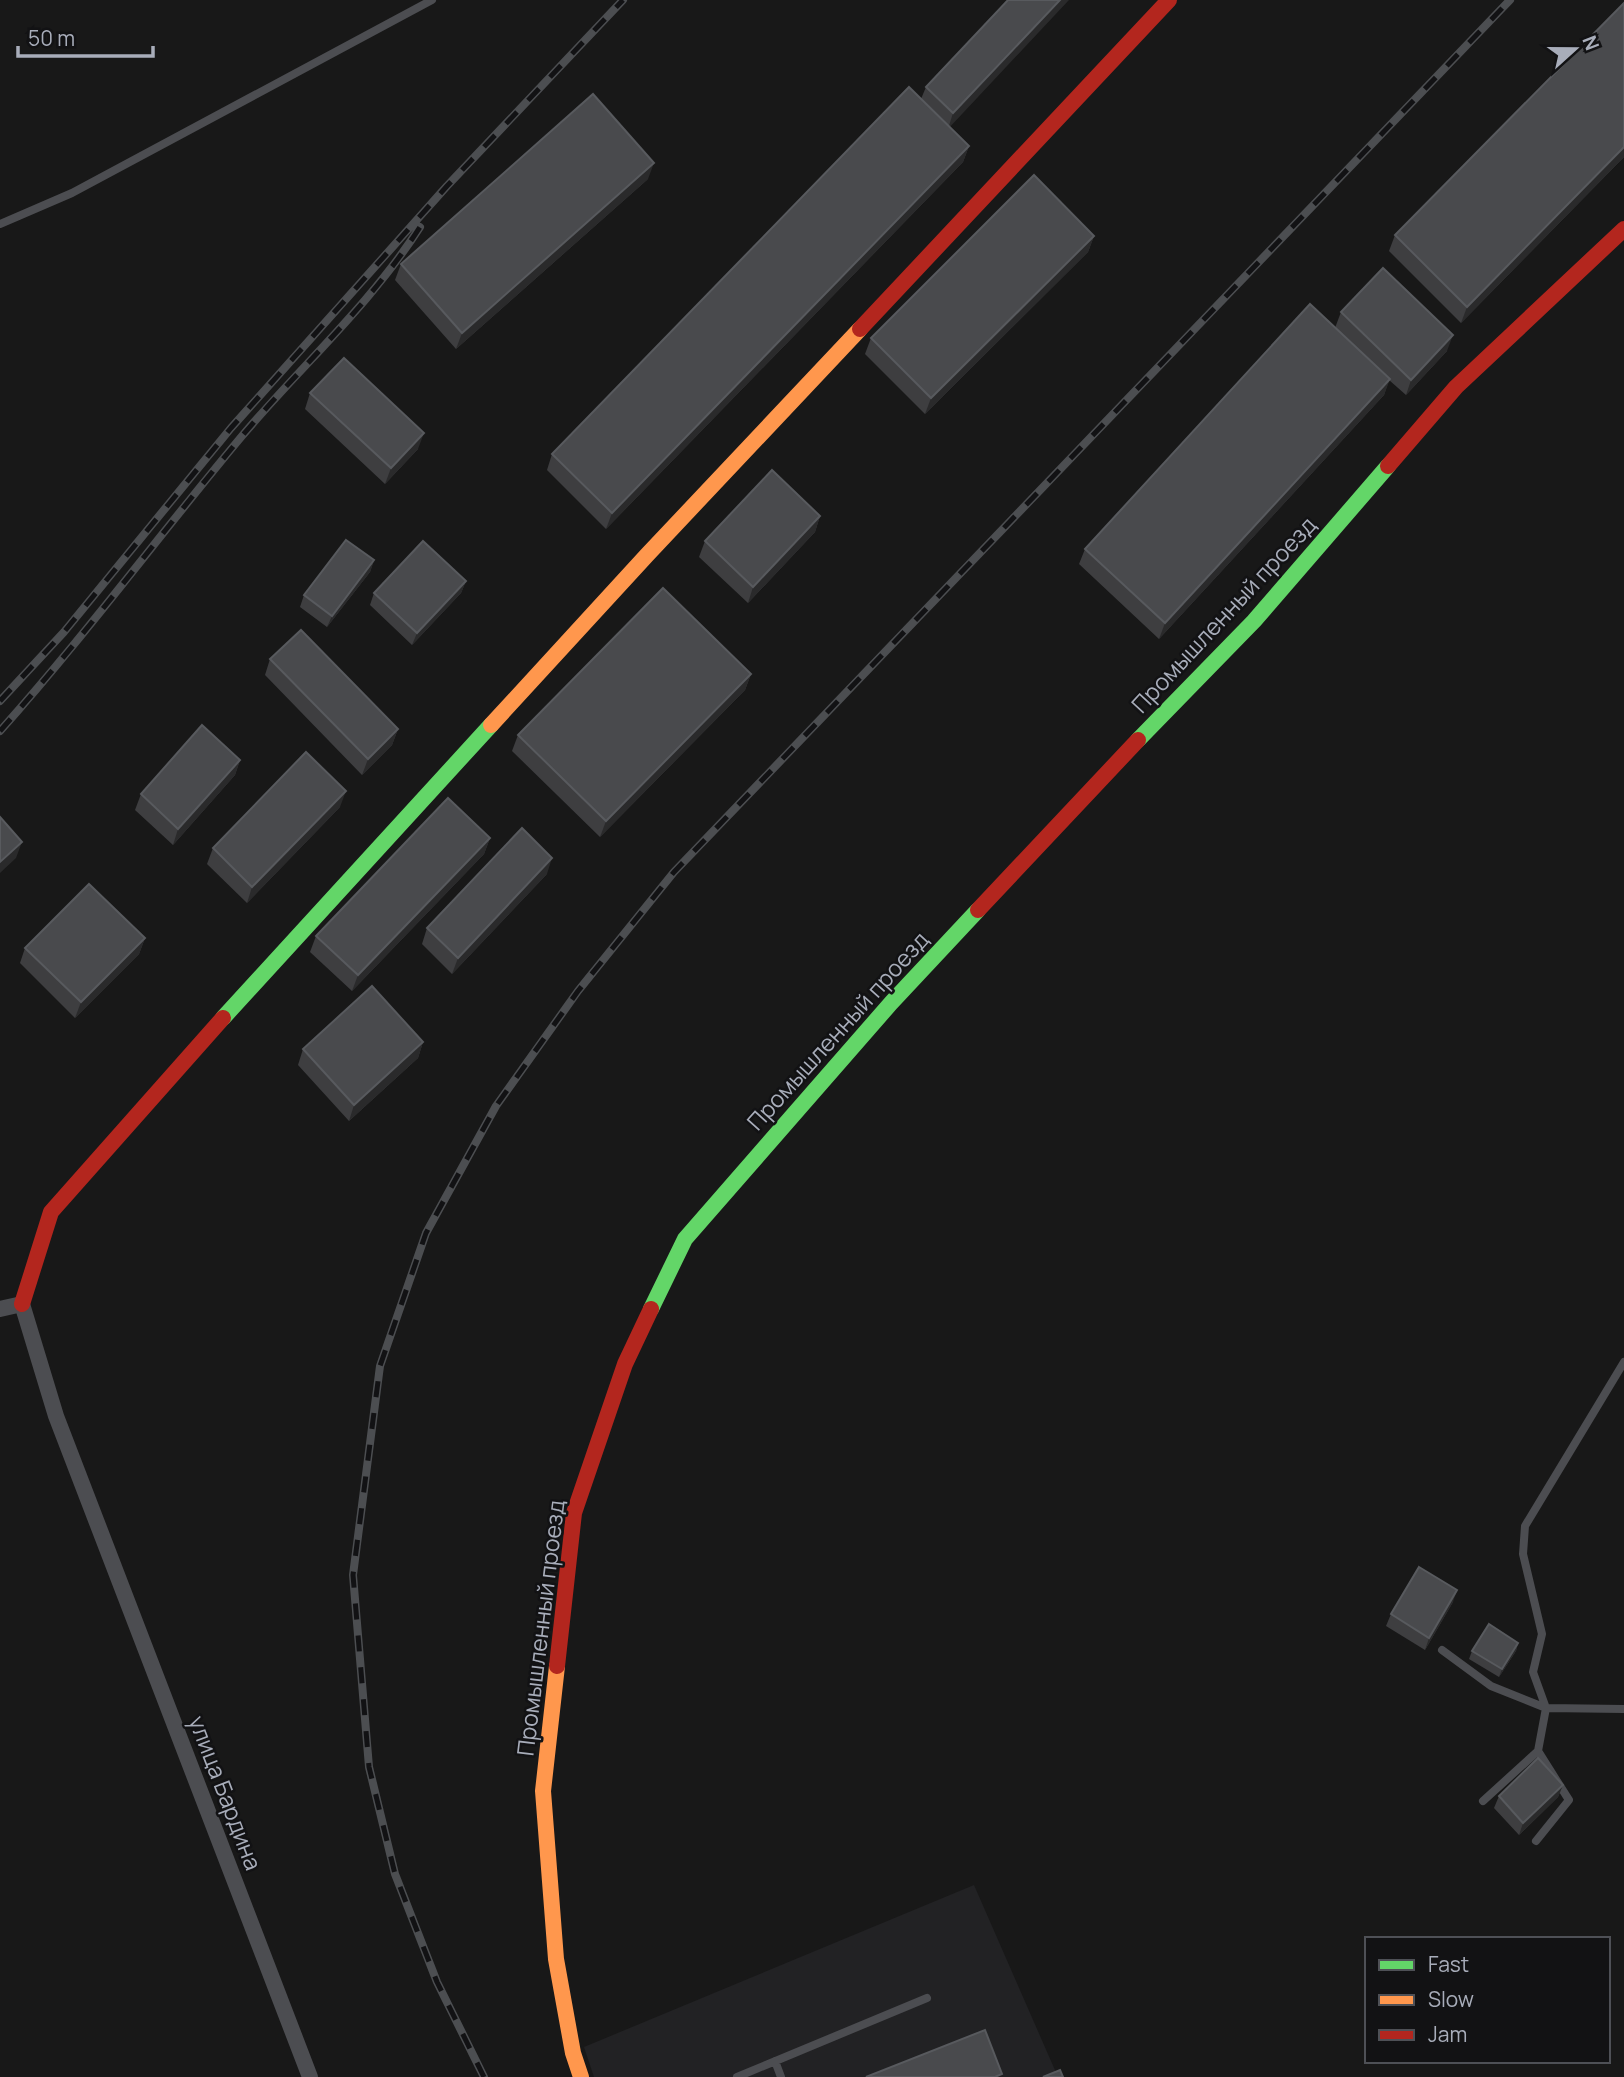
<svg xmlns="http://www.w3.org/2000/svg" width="1624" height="2077" font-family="Manrope,sans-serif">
	<rect width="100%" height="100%" fill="#181818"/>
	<path fill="#222224" d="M974 1885 1058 2077H594L584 2047Z"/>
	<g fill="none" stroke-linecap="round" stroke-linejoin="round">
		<path stroke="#4c4d51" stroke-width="8" d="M0 224 72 193 432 0
			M1442 1650 1491 1686 1546 1708
			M1546 1708 1533 1672 1542 1634 1523 1554 1525 1526 1624 1362
			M1483 1801 1538 1751 1546 1708 1624 1709
			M1536 1841 1569 1800 1538 1751
			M775 2061 781 2077
			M737 2077 927 1998"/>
		<path stroke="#4c4d51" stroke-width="16" d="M0 1309 22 1304 56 1416 310 2077"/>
		<path stroke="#63d668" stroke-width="16" d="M1138 740 1254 621 1388 466
			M223 1018 491 725
			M651 1309 685 1239 891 1003 978 910"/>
		<path stroke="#ff974d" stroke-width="16" d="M491 725 647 555 860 329
			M557 1666 543 1791 556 1959 573 2053 581 2077"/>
		<path stroke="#b3261e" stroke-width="16" d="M860 329 1169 0
			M1388 466 1456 387 1624 229
			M978 910 1138 740
			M22 1304 51 1212 223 1018
			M557 1666 574 1513 625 1364 651 1309"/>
		<defs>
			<path id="rail" d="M0 701 64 632 231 428 447 186 623 0
				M0 731C85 636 160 534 242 436 301 366 370 305 420 227
				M484 2077 437 1982 395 1874 369 1767 353 1575 380 1366 426 1233 496 1106 578 991 674 872 1510 0"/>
		</defs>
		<use href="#rail" stroke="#4c4e51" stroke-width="8"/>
		<use href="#rail" stroke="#121214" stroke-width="5" stroke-dasharray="16" stroke-linecap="butt"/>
	</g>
	<path fill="#3e3e40" d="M1008 0 949 127 969 146 963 162 606 529 547 470 552 454 921 99 926 87Z
		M1624 3V157L1461 323 1389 251 1395 235Z
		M648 179 456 349 395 280 401 264Z
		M1094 236 1088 252 925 414 865 354 871 338Z
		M1341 312 1447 351 1406 395 1389 380 1384 395 1159 639 1079 564 1085 549 1335 328Z
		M310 393 418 449 385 484 305 409Z
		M820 516 815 532 748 603 699 557 705 541Z
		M374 560 370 572 327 627 300 607 304 595Z
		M466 581 461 593 412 645 370 605 374 593Z
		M270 659 398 729 392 745 362 775 265 675Z
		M751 674 745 690 600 837 512 751 518 735Z
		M240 760 235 775 173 845 135 810 141 794Z
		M340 807 247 903 207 864 213 848Z
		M490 838 484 854 352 991 310 952 316 936Z
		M547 874 452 974 422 944 427 928Z
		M145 938 139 954 75 1018 20 963 25 948Z
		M423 1042 418 1058 349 1121 298 1065 303 1049Z
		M1453 1602 1425 1650 1386 1626 1391 1614Z
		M1518 1643 1516 1651 1499 1677 1469 1659 1472 1651Z
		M1563 1785 1558 1797 1519 1835 1494 1808 1499 1796Z"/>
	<path fill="#2a2a2b" d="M1060 0H1069L948 129 953 113Z
		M969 146 963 162 606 529 612 513Z
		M1624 147V157L1461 323 1467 307Z
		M654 163 648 179 456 349 462 333Z
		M1094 236 1088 252 925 414 931 398Z
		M1453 335 1447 351 1406 395 1411 380Z
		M1390 379 1384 395 1159 639 1165 623Z
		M424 433 418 449 385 484 391 468Z
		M820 516 815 532 748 603 753 587Z
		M374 560 370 572 327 627 332 616Z
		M466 581 461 593 412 645 417 633Z
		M751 674 745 690 600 837 606 821Z
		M398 729 392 745 362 775 368 759Z
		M240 760 235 775 173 845 178 829Z
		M346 791 340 807 247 903 252 887Z
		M490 838 484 854 352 991 358 975Z
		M22 842 16 858 0 873V862Z
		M552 858 547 874 452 974 458 958Z
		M145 938 139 954 75 1018 81 1002Z
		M423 1042 418 1058 349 1121 354 1105Z
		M1457 1590 1453 1602 1425 1650 1429 1638Z
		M1518 1643 1516 1651 1499 1677 1502 1669Z
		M1563 1785 1558 1797 1519 1835 1523 1823Z"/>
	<path fill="#494a4d" stroke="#585a5e" stroke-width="2" d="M1008 0H1060L953 113 926 87Z
		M1624 3V147L1467 307 1395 235Z
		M909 87 969 146 612 513 552 454Z
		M593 94 654 163 462 333 401 264Z
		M1034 175 1094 236 931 398 871 338Z
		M1383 268 1453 335 1411 380 1341 312Z
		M1310 304 1390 379 1165 623 1085 549Z
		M344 358 424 433 391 468 310 393Z
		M772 470 820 516 753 587 705 541Z
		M346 540 374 560 332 616 304 595Z
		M423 541 466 581 417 633 374 593Z
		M663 588 751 674 606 821 518 735Z
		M301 630 398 729 368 759 270 659Z
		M202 725 240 760 178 829 141 794Z
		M306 752 346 791 252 887 213 848Z
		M448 798 490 838 358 975 316 936Z
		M0 817 22 842 0 862Z
		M522 828 552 858 458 958 427 928Z
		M89 884 145 938 81 1002 25 948Z
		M372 986 423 1042 354 1105 303 1049Z
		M1419 1567 1457 1590 1429 1638 1391 1614Z
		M1489 1624 1518 1643 1502 1669 1472 1651Z
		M1538 1758 1563 1785 1523 1823 1499 1796Z
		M985 2030 1002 2074 995 2077H866Z
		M1060 2070 1063 2077H1043Z"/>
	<g text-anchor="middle" stroke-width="5" stroke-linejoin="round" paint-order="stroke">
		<g font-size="23" fill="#a8adba" stroke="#121214">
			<text transform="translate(1224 615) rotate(-47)" y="8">Промышленный проезд</text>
			<text transform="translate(838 1031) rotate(-48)" y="8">Промышленный проезд</text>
			<text transform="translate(541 1628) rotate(-83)" y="8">Промышленный проезд</text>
			<text transform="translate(225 1793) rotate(69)" y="8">улица Бардина</text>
		</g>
	</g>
	<rect x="1365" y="1937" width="245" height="126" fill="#121214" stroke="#4e5056" stroke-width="2"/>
	<rect x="1379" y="1960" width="35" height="10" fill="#63d668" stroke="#4e5056" stroke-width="2"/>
	<text x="1428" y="1972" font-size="21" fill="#a8adba">Fast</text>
	<rect x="1379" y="1995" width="35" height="10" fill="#ff974d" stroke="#4e5056" stroke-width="2"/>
	<text x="1428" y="2007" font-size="21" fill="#a8adba">Slow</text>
	<rect x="1379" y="2030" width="35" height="10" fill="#b3261e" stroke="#4e5056" stroke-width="2"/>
	<text x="1428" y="2042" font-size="21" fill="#a8adba">Jam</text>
	<g transform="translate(1575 49) rotate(69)" stroke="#121214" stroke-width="5" paint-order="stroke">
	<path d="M0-5L12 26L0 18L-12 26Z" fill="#a8adba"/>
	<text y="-10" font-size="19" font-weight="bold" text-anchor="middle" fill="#a8adba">N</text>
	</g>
	<path d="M18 46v10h135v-10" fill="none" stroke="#a8adba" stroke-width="3.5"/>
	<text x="28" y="46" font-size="21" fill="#a8adba" stroke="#121214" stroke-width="5" paint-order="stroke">50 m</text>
</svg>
